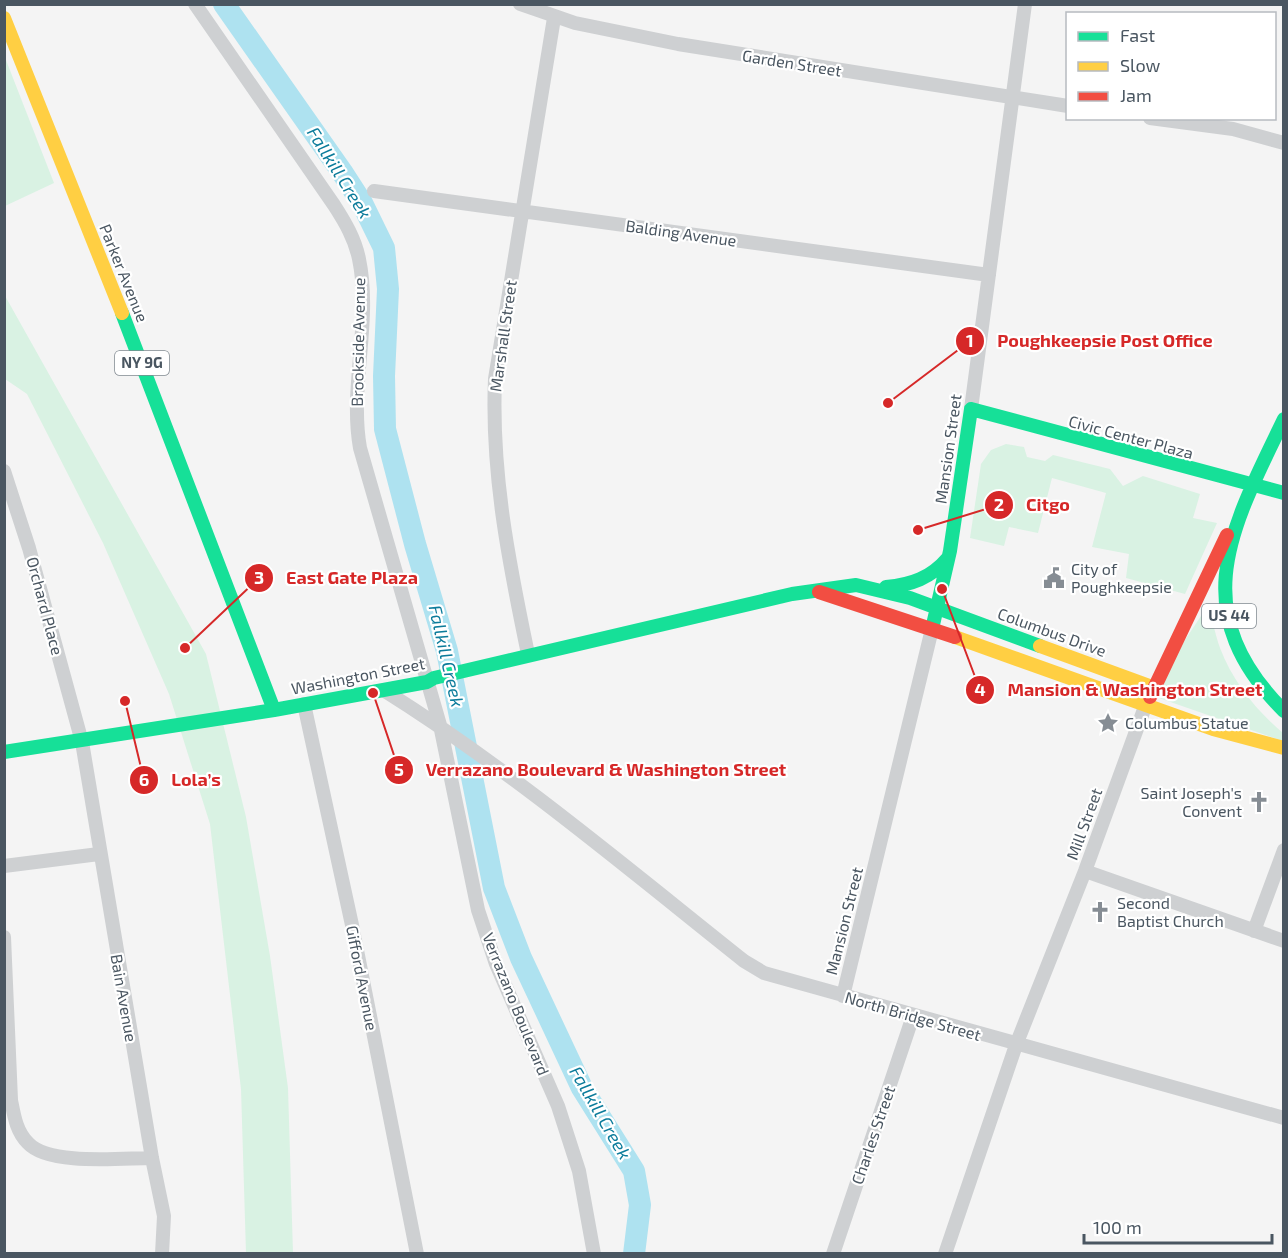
<svg xmlns="http://www.w3.org/2000/svg" width="1288" height="1258" font-family="'Exo 2',sans-serif">
	<rect width="100%" height="100%" fill="#f4f4f4"/>
	<path fill="#d9f2e3" d="M4 55 54 183 5 206H4Z
		M4 294 206 654 246 817 270 956 288 1088 293 1253H246L241 1089 210 824 169 694 103 543 27 394 5 379Z
		M1006 444 1024 447 1027 457 1045 461 1053 455 1110 469 1123 486 1143 476 1200 494 1193 518 1217 523 1185 594 1126 578 1129 554 1092 547 1106 493 1052 478 1038 533 1009 527 1004 546 970 538 981 464 991 450Z
		M1207 607C1213 620 1215 634 1220 648 1233 682 1256 710 1283 733V741L1156 697 1171 661Z"/>
	<g fill="none" stroke-linecap="round" stroke-linejoin="round">
		<path stroke="#aee2f0" stroke-width="22" d="M224 4 342 172 362 203 384 248 388 289 384 376 385 429 415 544 447 651 494 888 521 958 582 1088 634 1171 640 1205 634 1254"/>
		<path stroke="#ced0d2" stroke-width="14" d="M195 4 334 205C345 222 355 239 359 259 372 321 349 386 360 448L440 725 478 910 496 964 558 1106 579 1171 594 1254
			M520 4 575 23 678 44 1068 106
			M1150 118 1233 129 1284 143
			M374 191 989 275
			M971 409 1025 4
			M4 471 29 548 82 742 152 1158 164 1216 162 1254
			M528 654C509 563 491 473 495 379L554 18
			M385 691C511 770 627 868 744 961L764 973 1284 1118
			M304 704 352 925 417 1254
			M4 866 99 854
			M1085 871 1284 941
			M1254 931 1284 850
			M4 937 11 1100C14 1115 16 1131 28 1143 49 1166 122 1158 152 1158
			M843 996 932 629
			M833 1254 913 1016
			M945 1254 1016 1045 1085 871 1146 704"/>
		<path stroke="#16e098" stroke-width="14" d="M1284 419C1232 527 1183 610 1284 711
			M886 587C911 585 931 578 948 558
			M932 629 950 551 971 409 1284 493
			M274 710 427 682 434 678 792 594 856 585 910 598 1040 646
			M4 752 274 710 122 313"/>
		<path stroke="#ffcf43" stroke-width="14" d="M4 18 122 313
			M955 637 1213 729 1284 748
			M1040 646 1155 688"/>
		<path stroke="#f24e42" stroke-width="14" d="M819 592 955 637
			M1150 697 1227 535"/>
	</g>
	<defs>
		<symbol id="civic-bare" viewBox="-9 -9 18 18"><path d="M-.6-6.5H3V-4.5H.6V-3L4-1V1h2V6H-6V1h2V-1L-.6-3ZM-1.2 2.5V6h2.4V2.5Z" fill="#868d94" stroke="#fff" stroke-width="2.5" paint-order="stroke"/></symbol>
		<symbol id="sight-bare" viewBox="-9 -9 18 18"><path d="M0-6L1.8-2.2L6-1.7L2.9 1.2L3.7 5.4L0 3.3L-3.7 5.4L-2.9 1.2L-6-1.7L-1.8-2.2Z" fill="#868d94" stroke="#fff" stroke-width="2.5" paint-order="stroke"/></symbol>
		<symbol id="church-bare" viewBox="-9 -9 18 18"><path d="M-1.2-6h2.4v3.5h3.3v2.4h-3.3V6h-2.4V-.1h-3.3v-2.4h3.3Z" fill="#868d94" stroke="#fff" stroke-width="2.5" paint-order="stroke"/></symbol>
	</defs>
	<g fill-rule="evenodd">
		<use href="#civic-bare" x="1039" y="563" width="30" height="30"/>
		<use href="#sight-bare" x="1093" y="708" width="30" height="30"/>
		<use href="#church-bare" x="1244" y="787" width="30" height="30"/>
		<use href="#church-bare" x="1085" y="897" width="30" height="30"/>
	</g>
	<g text-anchor="middle" stroke-width="4.5" stroke-linejoin="round" paint-order="stroke">
		<g fill="#fff" stroke="#808990" stroke-width="1.5">
			<rect x="115" y="351" width="54" height="24" rx="4.5"/>
			<rect x="1202" y="604" width="54" height="24" rx="4.5"/>
		</g>
		<g font-size="15" font-weight="bold" fill="#4a5661">
			<text x="142" y="368">NY 9G</text>
			<text x="1229" y="621">US 44</text>
		</g>
		<g font-size="16" fill="#4a5661" stroke="#fff">
			<text transform="translate(792 63) rotate(9)" y="6">Garden Street</text>
			<text transform="translate(681 233) rotate(8)" y="6">Balding Avenue</text>
			<text transform="translate(124 273) rotate(68)" y="6">Parker Avenue</text>
			<text transform="translate(503 336) rotate(-82)" y="6">Marshall Street</text>
			<text transform="translate(358 342) rotate(-89)" y="6">Brookside Avenue</text>
			<text transform="translate(1131 437) rotate(15)" y="6">Civic Center Plaza</text>
			<text transform="translate(948 449) rotate(-82)" y="6">Mansion Street</text>
			<text transform="translate(45 606) rotate(75)" y="6">Orchard Place</text>
			<text transform="translate(1052 632) rotate(20)" y="6">Columbus Drive</text>
			<text transform="translate(358 676) rotate(-11)" y="6">Washington Street</text>
			<text transform="translate(1084 824) rotate(-70)" y="6">Mill Street</text>
			<text transform="translate(844 921) rotate(-76)" y="6">Mansion Street</text>
			<text transform="translate(362 978) rotate(79)" y="6">Gifford Avenue</text>
			<text transform="translate(124 998) rotate(80)" y="6">Bain Avenue</text>
			<text transform="translate(516 1004) rotate(68)" y="6">Verrazano Boulevard</text>
			<text transform="translate(913 1016) rotate(16)" y="6">North Bridge Street</text>
			<text transform="translate(873 1135) rotate(-71)" y="6">Charles Street</text>
		</g>
		<g font-size="16" fill="#4a5661" stroke="#fff" text-anchor="start">
			<text x="1071" y="575">City of<tspan x="1071" dy="18">Poughkeepsie</tspan></text>
			<text x="1125" y="729">Columbus Statue</text>
			<text x="1242" y="799" text-anchor="end">Saint Joseph's<tspan x="1242" dy="18">Convent</tspan></text>
			<text x="1117" y="909">Second<tspan x="1117" dy="18">Baptist Church</tspan></text>
		</g>
		<g font-size="18" font-style="italic" fill="#0c7c9b" stroke="#fff">
			<text transform="translate(339 173) rotate(58)" y="6">Fallkill Creek</text>
			<text transform="translate(446 656) rotate(77)" y="6">Fallkill Creek</text>
			<text transform="translate(600 1113) rotate(60)" y="6">Fallkill Creek</text>
		</g>
	</g>
	<path fill="none" stroke="#d62828" stroke-width="2" d="M888 403L970 341M918 530L999 505M185 648L259 578M942 589L980 690M373 693L399 770M125 701L144 780"/>
	<g fill="#d62828" stroke="#fff" stroke-width="2">
		<circle cx="888" cy="403" r="6"/>
		<circle cx="918" cy="530" r="6"/>
		<circle cx="185" cy="648" r="6"/>
		<circle cx="942" cy="589" r="6"/>
		<circle cx="373" cy="693" r="6"/>
		<circle cx="125" cy="701" r="6"/>
		<circle cx="970" cy="341" r="15"/>
		<circle cx="999" cy="505" r="15"/>
		<circle cx="259" cy="578" r="15"/>
		<circle cx="980" cy="690" r="15"/>
		<circle cx="399" cy="770" r="15"/>
		<circle cx="144" cy="780" r="15"/>
	</g>
	<g font-size="18" text-anchor="middle" font-weight="bold" fill="#fff">
		<text x="970" y="347">1</text>
		<text x="999" y="511">2</text>
		<text x="259" y="584">3</text>
		<text x="980" y="696">4</text>
		<text x="399" y="776">5</text>
		<text x="144" y="786">6</text>
	</g>
	<g font-size="18" text-anchor="middle" font-weight="bold" fill="#d62828" stroke="#fff" stroke-width="4.5" stroke-linejoin="round" paint-order="stroke">
		<text x="1105" y="347">Poughkeepsie Post Office</text>
		<text x="1048" y="511">Citgo</text>
		<text x="352" y="584">East Gate Plaza</text>
		<text x="1135" y="696">Mansion &amp; Washington Street</text>
		<text x="606" y="776">Verrazano Boulevard &amp; Washington Street</text>
		<text x="196" y="786">Lola’s</text>
	</g>
	<rect width="1288" height="1258" fill="none" stroke="#4a5661" stroke-width="12"/>
	<rect x="1066" y="12" width="210" height="108" fill="#ffffff" stroke="#b7bbc0" stroke-width="1.5"/>
	<rect x="1078" y="32" width="30" height="9" fill="#16e098" stroke="#b7bbc0" stroke-width="1.5"/>
	<text x="1120" y="42" font-size="18" fill="#4a5661">Fast</text>
	<rect x="1078" y="62" width="30" height="9" fill="#ffcf43" stroke="#b7bbc0" stroke-width="1.5"/>
	<text x="1120" y="72" font-size="18" fill="#4a5661">Slow</text>
	<rect x="1078" y="92" width="30" height="9" fill="#f24e42" stroke="#b7bbc0" stroke-width="1.5"/>
	<text x="1120" y="102" font-size="18" fill="#4a5661">Jam</text>
	<path d="M1084 1234v9h188v-9" fill="none" stroke="#4a5661" stroke-width="3"/>
	<text x="1093" y="1234" font-size="18" fill="#4a5661" stroke="#ffffff" stroke-width="4.5" paint-order="stroke">100 m</text>
</svg>
